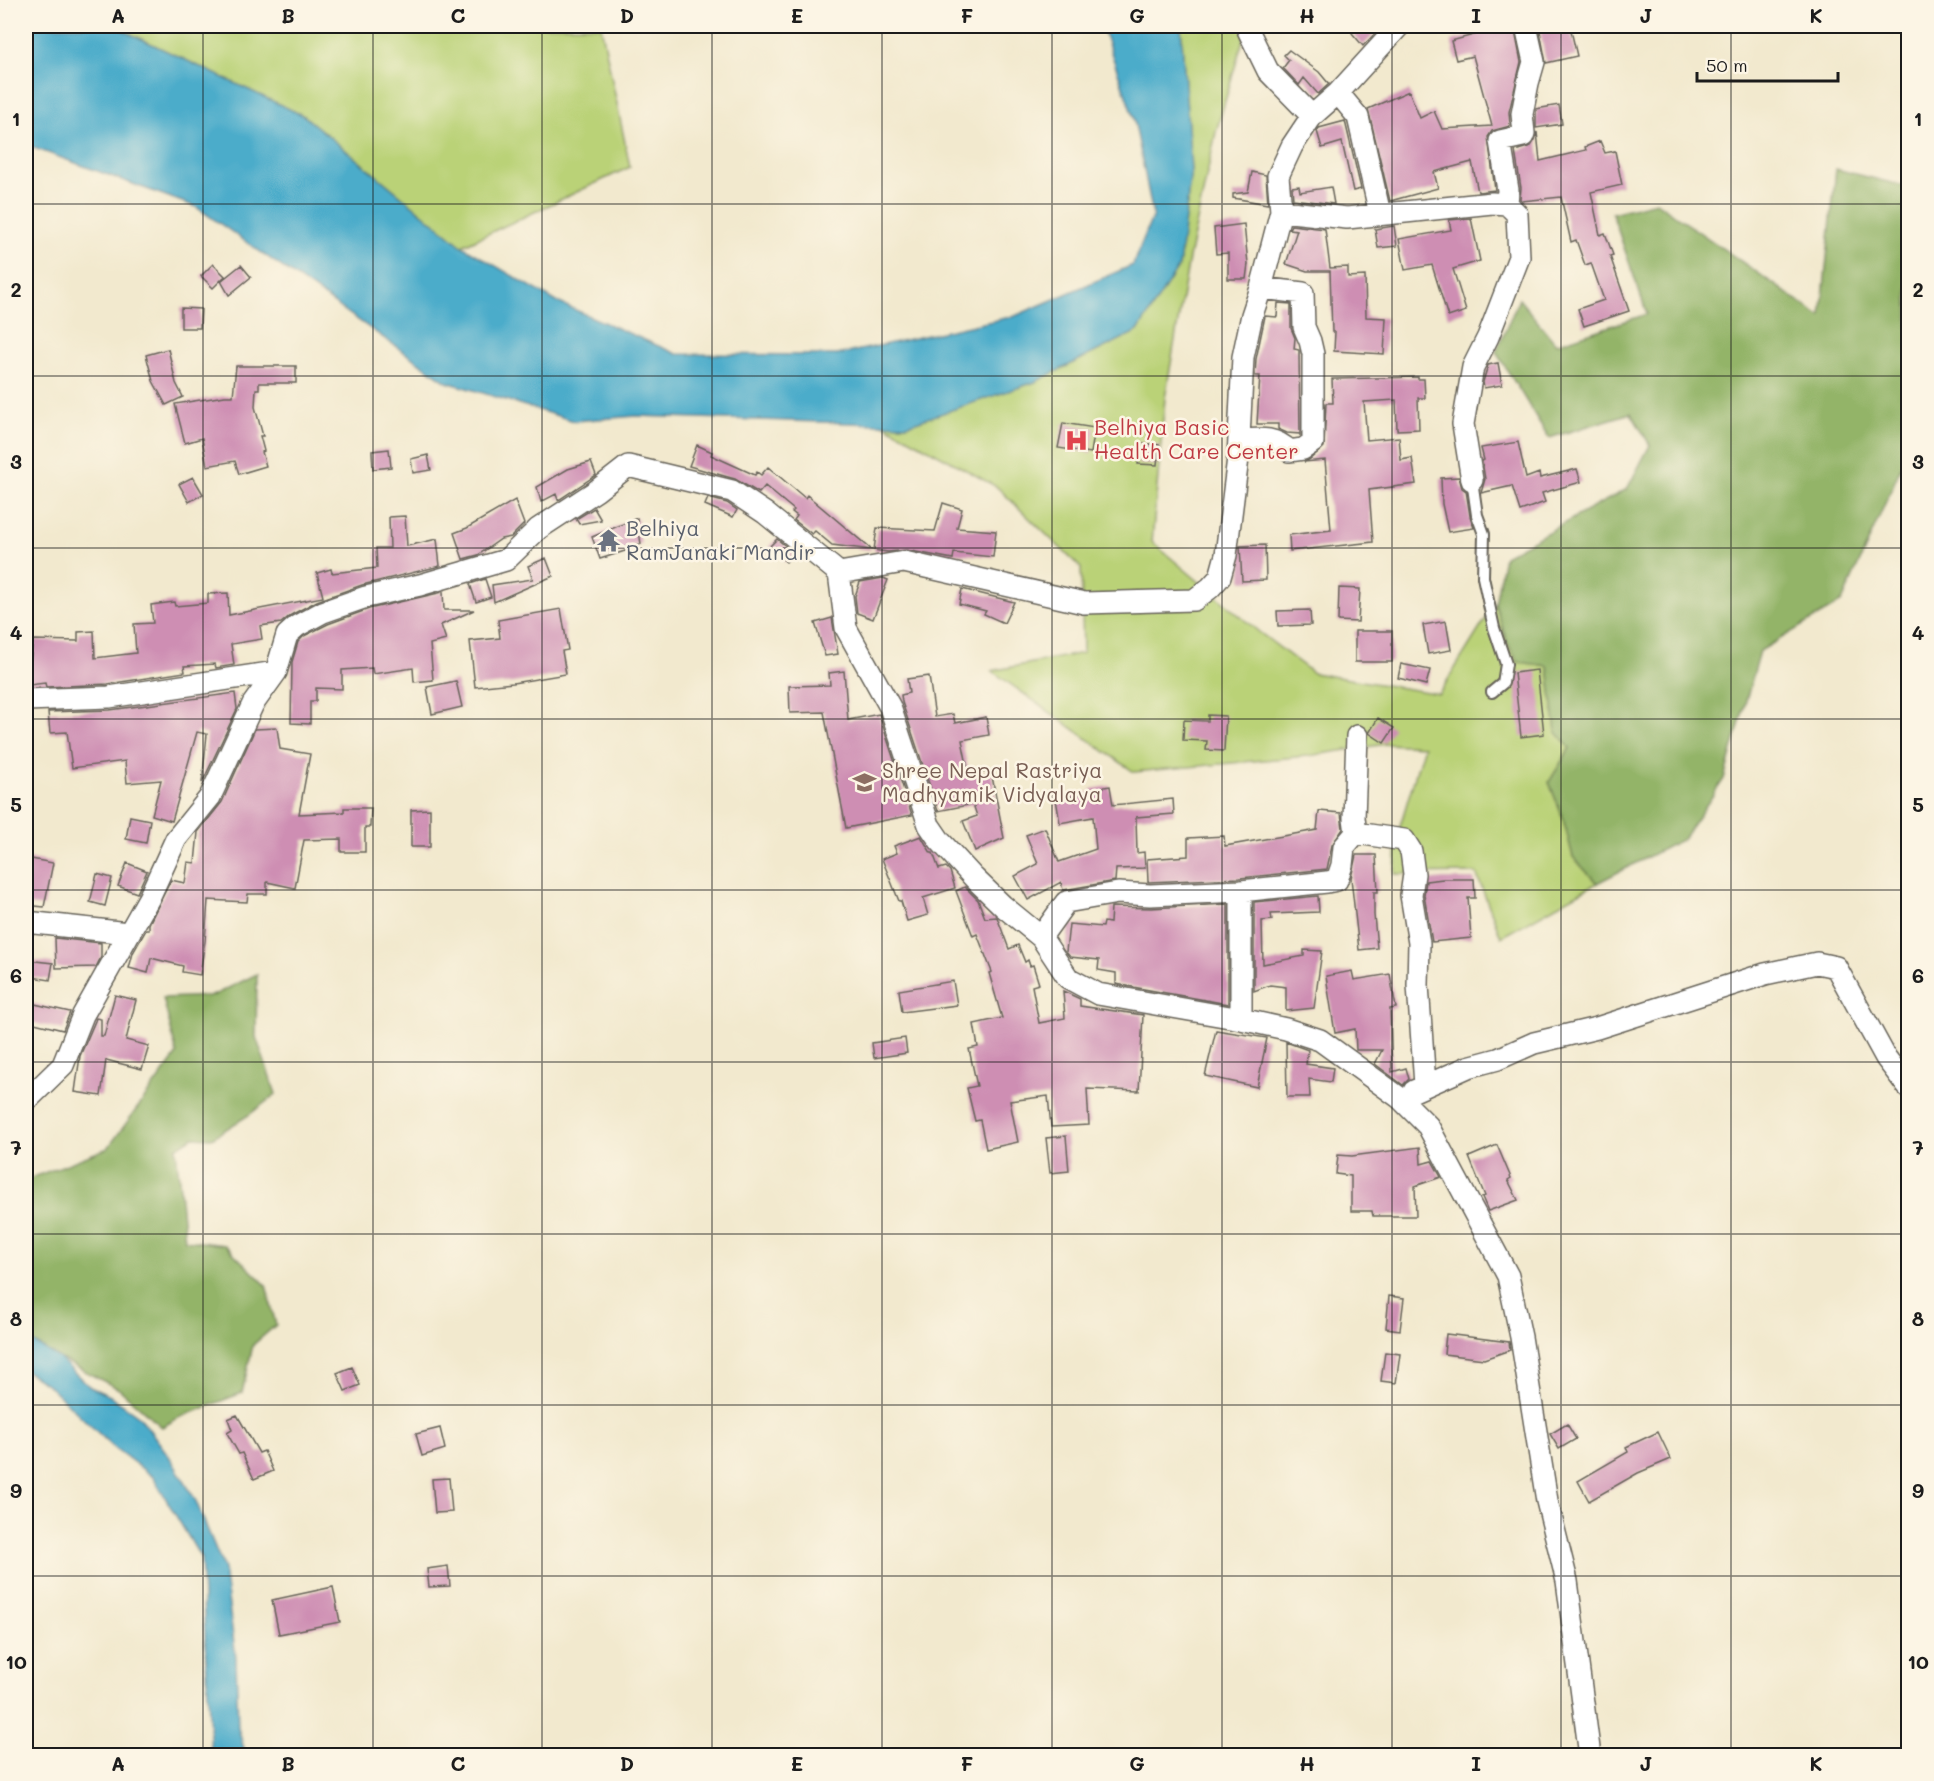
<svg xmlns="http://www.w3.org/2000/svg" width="1934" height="1781" font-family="Mali,sans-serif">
	<rect width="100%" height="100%" fill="#fcf5e5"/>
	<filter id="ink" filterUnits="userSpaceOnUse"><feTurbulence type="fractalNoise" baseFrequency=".0167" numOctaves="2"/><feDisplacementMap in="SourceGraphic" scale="12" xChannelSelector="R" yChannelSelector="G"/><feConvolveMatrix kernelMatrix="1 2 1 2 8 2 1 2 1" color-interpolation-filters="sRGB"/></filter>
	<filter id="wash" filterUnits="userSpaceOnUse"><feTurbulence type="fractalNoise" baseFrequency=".008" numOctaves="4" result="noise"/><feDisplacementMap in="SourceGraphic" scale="24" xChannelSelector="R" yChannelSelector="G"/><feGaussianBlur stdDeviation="1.35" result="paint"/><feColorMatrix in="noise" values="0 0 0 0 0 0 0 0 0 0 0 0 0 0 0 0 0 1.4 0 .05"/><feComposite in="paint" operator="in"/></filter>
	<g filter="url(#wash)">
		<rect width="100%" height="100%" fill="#f2e9ce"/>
		<path fill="#bad277" stroke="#6b774a" stroke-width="1.5" d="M114 26H601L630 167 462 246 304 116Z
			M1181 26H1247L1216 132 1189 258 1165 398 1152 542 1259 632 1313 673 1439 694 1495 604 1507 642 1548 666 1556 731 1570 748 1549 782 1563 818 1573 857 1597 883 1501 937 1476 873 1395 874 1397 836 1424 746 1386 744 1308 756 1134 772 992 671 1083 653 1081 568 997 487 883 424 907 425 1035 382 1138 331 1179 265 1191 170Z"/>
		<path fill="#93b468" stroke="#586842" stroke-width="1.5" d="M1836 169 1908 187V451L1842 602 1760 651 1724 779 1683 839 1597 883 1573 857 1563 818 1549 782 1570 748 1556 731 1548 666 1518 662 1507 642 1495 604 1504 556 1627 489 1650 445 1631 413 1549 438 1496 352 1519 299 1556 344 1647 314 1612 213 1656 202 1821 317Z
			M257 974 256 1037 276 1094 249 1115 212 1138 193 1137 176 1148 185 1240 225 1245 266 1285 276 1325 253 1345 242 1393 178 1418 162 1427 119 1389 59 1358 26 1338V1180L108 1148 177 1054 163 998 212 996Z"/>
		<path fill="#4bacca" stroke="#346473" stroke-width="1.5" d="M26 26H114L304 116 462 246 557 302 677 354 837 355 1015 316 1133 265 1153 215 1134 119 1102 26H1181L1191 170 1179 266 1138 331 1035 382 907 425 636 416 574 421 447 382 196 207 26 145Z
			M26 1338 59 1358 90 1387 110 1396 140 1417 169 1456 195 1499 224 1569 236 1658 238 1728 246 1755H211L201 1558 153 1477 112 1446 48 1385 26 1371Z"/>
		<g id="blocks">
			<path fill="#ce8eb3" d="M1360 26H1382L1363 46 1352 33Z
				M1484 26H1514L1521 62 1509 112 1510 126 1492 131 1488 137 1495 190 1478 192 1472 162 1434 172 1438 188 1390 201 1368 109 1409 91 1420 118 1434 111 1442 129 1492 126 1473 56 1456 60 1451 41 1485 32Z
				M1539 26H1570L1577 56 1546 63Z
				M1289 50 1319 72 1329 84 1318 94 1304 78 1299 85 1283 68 1289 60 1284 55Z
				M1559 105 1562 124 1536 128V109Z
				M1345 121 1361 189 1353 191 1342 142 1322 148 1317 131 1319 128Z
				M1537 132 1540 161 1586 150 1585 147 1600 141 1605 153 1615 151 1622 185 1591 192 1600 235 1605 233 1613 255 1610 256 1629 311 1584 326 1578 309 1604 300 1591 263 1585 265 1576 240 1571 242 1561 197 1522 201 1520 199 1521 188 1515 151 1531 146 1535 140Z
				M1252 172 1266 175 1268 204 1233 198V194L1248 192Z
				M1299 186 1300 192 1331 187 1334 204 1293 199 1292 187Z
				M1471 218 1480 261 1453 269 1466 311 1448 317 1432 265 1405 270 1399 239 1451 230 1449 220Z
				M1244 224 1248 264 1246 279H1228V253L1216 254 1214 228Z
				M1291 225 1325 229 1330 268 1348 267V277L1365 276 1366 317 1386 318 1384 354 1334 351 1335 332H1332L1330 271H1307L1286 264 1297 230 1289 229Z
				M1394 226 1397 246 1378 248 1375 229Z
				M213 264 225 276 213 288 201 276Z
				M241 265 251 277 229 295 221 281Z
				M1278 303 1291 304V328L1295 338 1294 349 1299 350 1300 436V434L1287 433 1278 429V424H1257L1260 376H1255L1256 359 1265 316 1277 317Z
				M181 308 201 309 200 328H181Z
				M168 349 176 383 183 397 166 405 153 381 146 355Z
				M1498 363 1502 385 1484 388 1483 382 1488 365Z
				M236 366H296V383H259V389H256L255 407 263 436H260L264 451 262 452 266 466 239 474 235 461 207 466 202 438 185 443 175 404 225 396H233Z
				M1418 377V379H1424L1425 398H1418L1419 429 1397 430 1396 400 1364 402 1367 440 1399 437 1401 460 1412 458 1416 484 1369 490 1373 542 1290 551 1289 535 1331 530 1325 460 1304 462 1310 459 1324 447 1326 403H1333L1332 379Z
				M1063 423 1095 428 1091 453 1058 448Z
				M1518 442 1526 478 1539 473 1540 478 1577 469 1581 482 1542 493 1545 502 1520 511 1512 486 1481 493 1485 479 1482 461 1484 460 1481 448Z
				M1140 443 1159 445 1157 465 1138 464Z
				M697 445 712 452 711 455 755 475 757 472 761 475 768 467 805 498 807 495 872 550 832 545 815 531 812 534 794 520 797 516 792 512 794 510 765 486 759 493 735 479 689 466Z
				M389 449 391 467 373 469 372 451Z
				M428 455 431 470 413 473 411 459Z
				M591 462 596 475 560 499 558 500 556 494 541 502 537 487 568 469Z
				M193 477 203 494 189 502 179 484Z
				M1459 477 1462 488 1466 491 1470 516 1474 528 1448 532 1442 504 1441 478Z
				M708 498 727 503 737 510 733 517 705 505Z
				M515 500 524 524 511 537 501 539 478 555 463 559 454 533 467 528Z
				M943 503 962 509 957 528 996 531 993 557 954 553 953 559 906 550 888 552 874 550 877 528 935 531Z
				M594 508 601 520 579 524 576 519Z
				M405 516 407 546 437 539 440 566 362 585 317 601 291 615 281 623 260 626 262 639 231 644 234 665 216 668 215 664 184 666 185 672 108 684 46 687 45 683 29 685 28 677 33 640 78 641V632L94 631 95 658 136 653 134 624 153 623 151 605 174 602 175 606 208 603V594L228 593 229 615 323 597 317 573 331 569 332 573 377 568 376 548H390L389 517Z
				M637 518 641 544 626 546 628 550 600 559 592 537Z
				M777 539 794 553 786 562 769 547Z
				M1265 545 1266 580 1242 581 1240 546Z
				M546 558 553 576 494 602 492 585 533 579 528 566Z
				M883 578 888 580 873 619 857 613 855 596 860 582Z
				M485 579 491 597 476 602 470 584Z
				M1339 588 1360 589 1358 622 1338 621Z
				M962 589 1014 602 1004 623 984 614 986 611 959 604Z
				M443 592 444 610H474L441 625 446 640 430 644 433 680 414 682 413 668 373 674 372 668 342 670V689L316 688V701H310V724L291 723 292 662 298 642 304 636 328 624 369 609Z
				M561 609 568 650 562 651 566 674 513 683 475 687 470 641 500 638 498 620Z
				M1310 610 1311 625 1278 626 1277 611Z
				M832 618 838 654 825 656 815 623Z
				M1446 621 1451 650 1428 654 1423 625Z
				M1355 631H1392V662H1355Z
				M1401 664 1430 670 1426 685 1398 678Z
				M1537 670 1544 734 1521 737 1514 673Z
				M844 671 848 720 879 714 912 815 846 828 824 712 790 713 789 686 830 685 829 673Z
				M929 676 935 717 953 714 955 723 986 717 989 735 962 740 969 775 991 771 1004 838 975 851 963 821 977 816 973 804 938 811 902 702 901 695 909 693 907 679Z
				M456 681 462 707 432 714 427 687Z
				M235 693 237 709 202 783 207 734 197 732 172 821 152 815 161 780 127 783 125 761 72 768 67 732 50 733 48 712 110 710Z
				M1208 715 1226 716 1224 751 1206 750 1207 741 1183 740 1184 720 1208 721Z
				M1378 718 1394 728 1384 743 1369 733Z
				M277 728 280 749 310 754 299 814 344 812V808H371L370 827H365V852H341V839L304 840 295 888 267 882V894H248L247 902 208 900 205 941 200 975 182 972 183 966 151 958 148 973 129 968 133 953 146 930H149V924L171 880 185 883 188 862 195 863 198 832 222 802 255 729Z
				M1110 786 1113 805 1173 799 1174 814 1136 817 1137 853 1144 852 1145 868 1116 869 1115 881 1063 890 1061 882 1028 900 1015 876 1038 864 1026 835 1045 828 1059 862 1096 849 1093 817 1060 823 1056 799 1092 792V789Z
				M430 809V847H411V810Z
				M1319 811 1341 813 1343 829 1332 845 1327 869 1240 878 1148 882 1147 859 1188 856V838L1224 836 1225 846 1317 830Z
				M130 816 150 820 146 843 126 839Z
				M921 836 931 853H933L939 869 946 867 950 871 955 888 923 898 928 915 907 921 901 901H899L882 859 897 853 894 846Z
				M1356 855H1376L1378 892H1374V915L1377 948 1359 950 1351 878Z
				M26 858 53 863 44 907 26 905Z
				M127 863 147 871 137 893 118 886Z
				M97 874 112 878 105 906 90 902Z
				M1443 879H1474L1475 898H1468L1471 938 1432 942 1424 895 1426 881Z
				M965 887 978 900 985 918 997 917 1009 949 1018 945 1025 962 1028 960 1030 966 1033 965 1039 984 1032 986 1039 1023 1065 1018 1063 991 1080 999V1006L1143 1015 1139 1091 1087 1089 1089 1125 1051 1127 1048 1096 1010 1101 1018 1142 986 1149 980 1120 975 1121 967 1088 977 1086 969 1049 978 1047 974 1024 1002 1018 989 973 992 972 977 934 973 936 956 891Z
				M1318 896 1319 912 1271 914 1272 920 1262 921 1263 964 1304 956V950L1322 951 1314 1008 1286 1011V987L1270 985 1254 991V902Z
				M1228 904V1004L1116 984V973L1098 970 1099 960 1070 957 1066 952 1069 924 1103 927 1104 922 1110 923 1111 907 1151 908Z
				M55 938 101 943V957L96 967 56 968Z
				M26 960 53 963 50 980 26 976Z
				M1352 971 1354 980 1390 974 1396 1008 1390 1009 1392 1072 1406 1068 1409 1079 1403 1085 1375 1064 1382 1050H1356L1355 1029 1335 1033 1326 976Z
				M953 981 957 1005 902 1012 899 990Z
				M115 995 136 1000 126 1040 149 1046 142 1069 106 1060 101 1096 75 1092 80 1056 95 1021 96 1018 101 1019V1036H104Z
				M26 1002 70 1012 63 1030 26 1021Z
				M1216 1030 1267 1038 1257 1087 1205 1076Z
				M905 1038 907 1053 874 1058 872 1043Z
				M1286 1042 1308 1050 1306 1064 1333 1068 1331 1082 1309 1079 1310 1097H1287Z
				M1066 1136 1069 1171 1050 1173 1046 1138Z
				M1497 1145 1511 1178 1508 1180 1518 1200 1488 1211 1482 1197 1485 1196 1469 1157Z
				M1420 1147 1421 1164 1432 1161 1441 1177 1415 1186 1416 1216H1373L1372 1211H1351V1176L1336 1174 1338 1155 1352 1156Z
				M1389 1296 1404 1298 1400 1330 1386 1328Z
				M1446 1334 1509 1342 1510 1350 1484 1359 1444 1354Z
				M1385 1352 1400 1354 1396 1383 1381 1381Z
				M352 1367 360 1385 345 1391 337 1373Z
				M237 1415 259 1453 264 1451 273 1471 254 1479 242 1453 239 1454 227 1433 232 1430 228 1419Z
				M1567 1424 1576 1439 1559 1449 1550 1434Z
				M440 1428 445 1449 422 1456 416 1434Z
				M1658 1432 1671 1459 1638 1473 1589 1501 1578 1481 1628 1452 1626 1447Z
				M449 1478 452 1512 435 1513 432 1479Z
				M448 1566 450 1586 429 1587 427 1569Z
				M333 1587 340 1622 279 1634 272 1600Z"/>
		</g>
	</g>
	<g filter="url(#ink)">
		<use href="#blocks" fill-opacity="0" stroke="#67645a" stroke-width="1.5"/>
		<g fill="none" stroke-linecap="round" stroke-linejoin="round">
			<defs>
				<path id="service" d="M1472 480 1477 515 1484 534 1483 577 1494 628 1506 664 1503 683 1492 692"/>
				<path id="minor" d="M1246 26 1268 71 1312 116
					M1338 93 1358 117 1380 214
					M1507 204 1508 190 1500 141 1523 136 1524 133 1522 114 1528 83 1534 62 1526 26
					M1281 211 1347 218 1492 203 1507 204 1517 214 1519 257 1488 337 1473 367 1463 424 1472 480
					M1239 440C1258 439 1275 436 1289 451L1303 449 1313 442V354L1310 341 1304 327 1303 293 1261 288
					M839 573 904 562 1084 603 1194 600 1210 588 1220 577 1226 555 1238 458 1243 357 1252 315 1261 288 1281 211 1278 176 1292 146 1312 116 1338 93 1399 26
					M26 700 109 697 276 672
					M1356 833 1354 818 1357 736
					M26 922 128 933
					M1041 937 1066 902 1118 893 1150 895 1241 891 1327 882 1337 880 1342 865 1344 847 1356 833 1404 840 1411 851 1414 874 1411 895 1419 943 1418 985 1425 1085
					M1241 1019V891
					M1414 1091 1468 1067 1498 1059 1534 1043 1597 1028 1765 974 1817 963 1836 967 1886 1058 1908 1087
					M26 1101 63 1065 83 1015 149 898 176 839 210 797 253 704 276 672 287 635 297 626 323 612 366 597 420 585 506 560 538 529 596 491 628 466 732 491 765 513 839 573 846 628 890 707 929 825 940 841 974 878 1003 906 1041 937 1068 978 1098 994 1241 1019 1286 1029 1320 1040 1400 1098 1428 1126 1508 1276 1521 1337 1547 1501 1567 1581 1590 1756"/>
			</defs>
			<use href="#service" stroke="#67645a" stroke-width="14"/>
			<use href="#minor" stroke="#67645a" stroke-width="24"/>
			<use href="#service" stroke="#fff" stroke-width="10"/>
			<use href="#minor" stroke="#fff" stroke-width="21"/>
		</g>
	</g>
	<path fill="none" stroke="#1c1c1c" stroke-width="1.5" stroke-opacity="0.55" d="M203 26V1756M373 26V1756M542 26V1756M712 26V1756M882 26V1756M1052 26V1756M1222 26V1756M1392 26V1756M1561 26V1756M1731 26V1756M26 204H1908M26 376H1908M26 548H1908M26 719H1908M26 890H1908M26 1062H1908M26 1234H1908M26 1405H1908M26 1576H1908"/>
	<defs>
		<symbol id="hospital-bare" viewBox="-9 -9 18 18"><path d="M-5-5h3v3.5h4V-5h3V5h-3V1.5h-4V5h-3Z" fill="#e0444e" stroke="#fcf5e5" stroke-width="2.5" paint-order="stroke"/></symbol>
		<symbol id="temple-bare" viewBox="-9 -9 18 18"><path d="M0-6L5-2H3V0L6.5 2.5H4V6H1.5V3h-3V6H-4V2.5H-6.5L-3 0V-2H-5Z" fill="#6b7280" stroke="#fcf5e5" stroke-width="2.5" paint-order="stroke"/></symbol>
		<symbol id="school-bare" viewBox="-9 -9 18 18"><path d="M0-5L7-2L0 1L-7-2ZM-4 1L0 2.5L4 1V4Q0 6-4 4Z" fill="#8d6e63" stroke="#fcf5e5" stroke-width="2.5" paint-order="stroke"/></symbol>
	</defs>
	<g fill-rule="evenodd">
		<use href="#hospital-bare" x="1060" y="424" width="33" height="33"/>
		<use href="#temple-bare" x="592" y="524" width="33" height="33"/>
		<use href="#school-bare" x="848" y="766" width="33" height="33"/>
	</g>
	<g text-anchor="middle" stroke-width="5" stroke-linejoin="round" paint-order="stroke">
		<g font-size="21" fill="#be3a42" stroke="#fcf5e5" text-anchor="start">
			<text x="1094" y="435">Belhiya Basic<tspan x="1094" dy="24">Health Care Center</tspan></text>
		</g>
		<g font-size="21" fill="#5b616d" stroke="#fcf5e5" text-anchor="start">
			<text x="626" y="536">Belhiya<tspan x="626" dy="24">RamJanaki Mandir</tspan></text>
		</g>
		<g font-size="21" fill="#785e54" stroke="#fcf5e5" text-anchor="start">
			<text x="882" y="778">Shree Nepal Rastriya<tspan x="882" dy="24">Madhyamik Vidyalaya</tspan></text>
		</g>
	</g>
	<rect width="1934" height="1781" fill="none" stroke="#fcf5e5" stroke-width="66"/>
	<path d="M1697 72v9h141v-9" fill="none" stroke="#1c1c1c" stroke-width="3"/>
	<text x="1706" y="72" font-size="18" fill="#1c1c1c" stroke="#fcf5e5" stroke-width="4.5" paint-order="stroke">50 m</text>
	<rect x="33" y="33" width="1868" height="1715" fill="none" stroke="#1c1c1c" stroke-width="2"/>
	<g font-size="20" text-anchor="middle" font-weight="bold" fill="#1c1c1c">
		<text x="118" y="23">A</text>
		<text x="288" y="23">B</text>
		<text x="458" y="23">C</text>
		<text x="627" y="23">D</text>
		<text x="797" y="23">E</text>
		<text x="967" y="23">F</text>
		<text x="1137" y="23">G</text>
		<text x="1307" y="23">H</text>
		<text x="1476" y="23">I</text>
		<text x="1646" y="23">J</text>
		<text x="1816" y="23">K</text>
		<text x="16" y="126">1</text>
		<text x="1918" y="126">1</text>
		<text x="16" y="297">2</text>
		<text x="1918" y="297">2</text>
		<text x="16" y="469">3</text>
		<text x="1918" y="469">3</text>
		<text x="16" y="640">4</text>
		<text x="1918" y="640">4</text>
		<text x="16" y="812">5</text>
		<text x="1918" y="812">5</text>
		<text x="16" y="983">6</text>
		<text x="1918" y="983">6</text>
		<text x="16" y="1155">7</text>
		<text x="1918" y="1155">7</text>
		<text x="16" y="1326">8</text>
		<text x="1918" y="1326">8</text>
		<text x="16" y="1498">9</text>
		<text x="1918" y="1498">9</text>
		<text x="16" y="1669">10</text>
		<text x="1918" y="1669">10</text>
		<text x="118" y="1771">A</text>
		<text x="288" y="1771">B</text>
		<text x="458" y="1771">C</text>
		<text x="627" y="1771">D</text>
		<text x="797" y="1771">E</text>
		<text x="967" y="1771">F</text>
		<text x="1137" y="1771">G</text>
		<text x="1307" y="1771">H</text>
		<text x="1476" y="1771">I</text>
		<text x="1646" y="1771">J</text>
		<text x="1816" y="1771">K</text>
	</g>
</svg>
